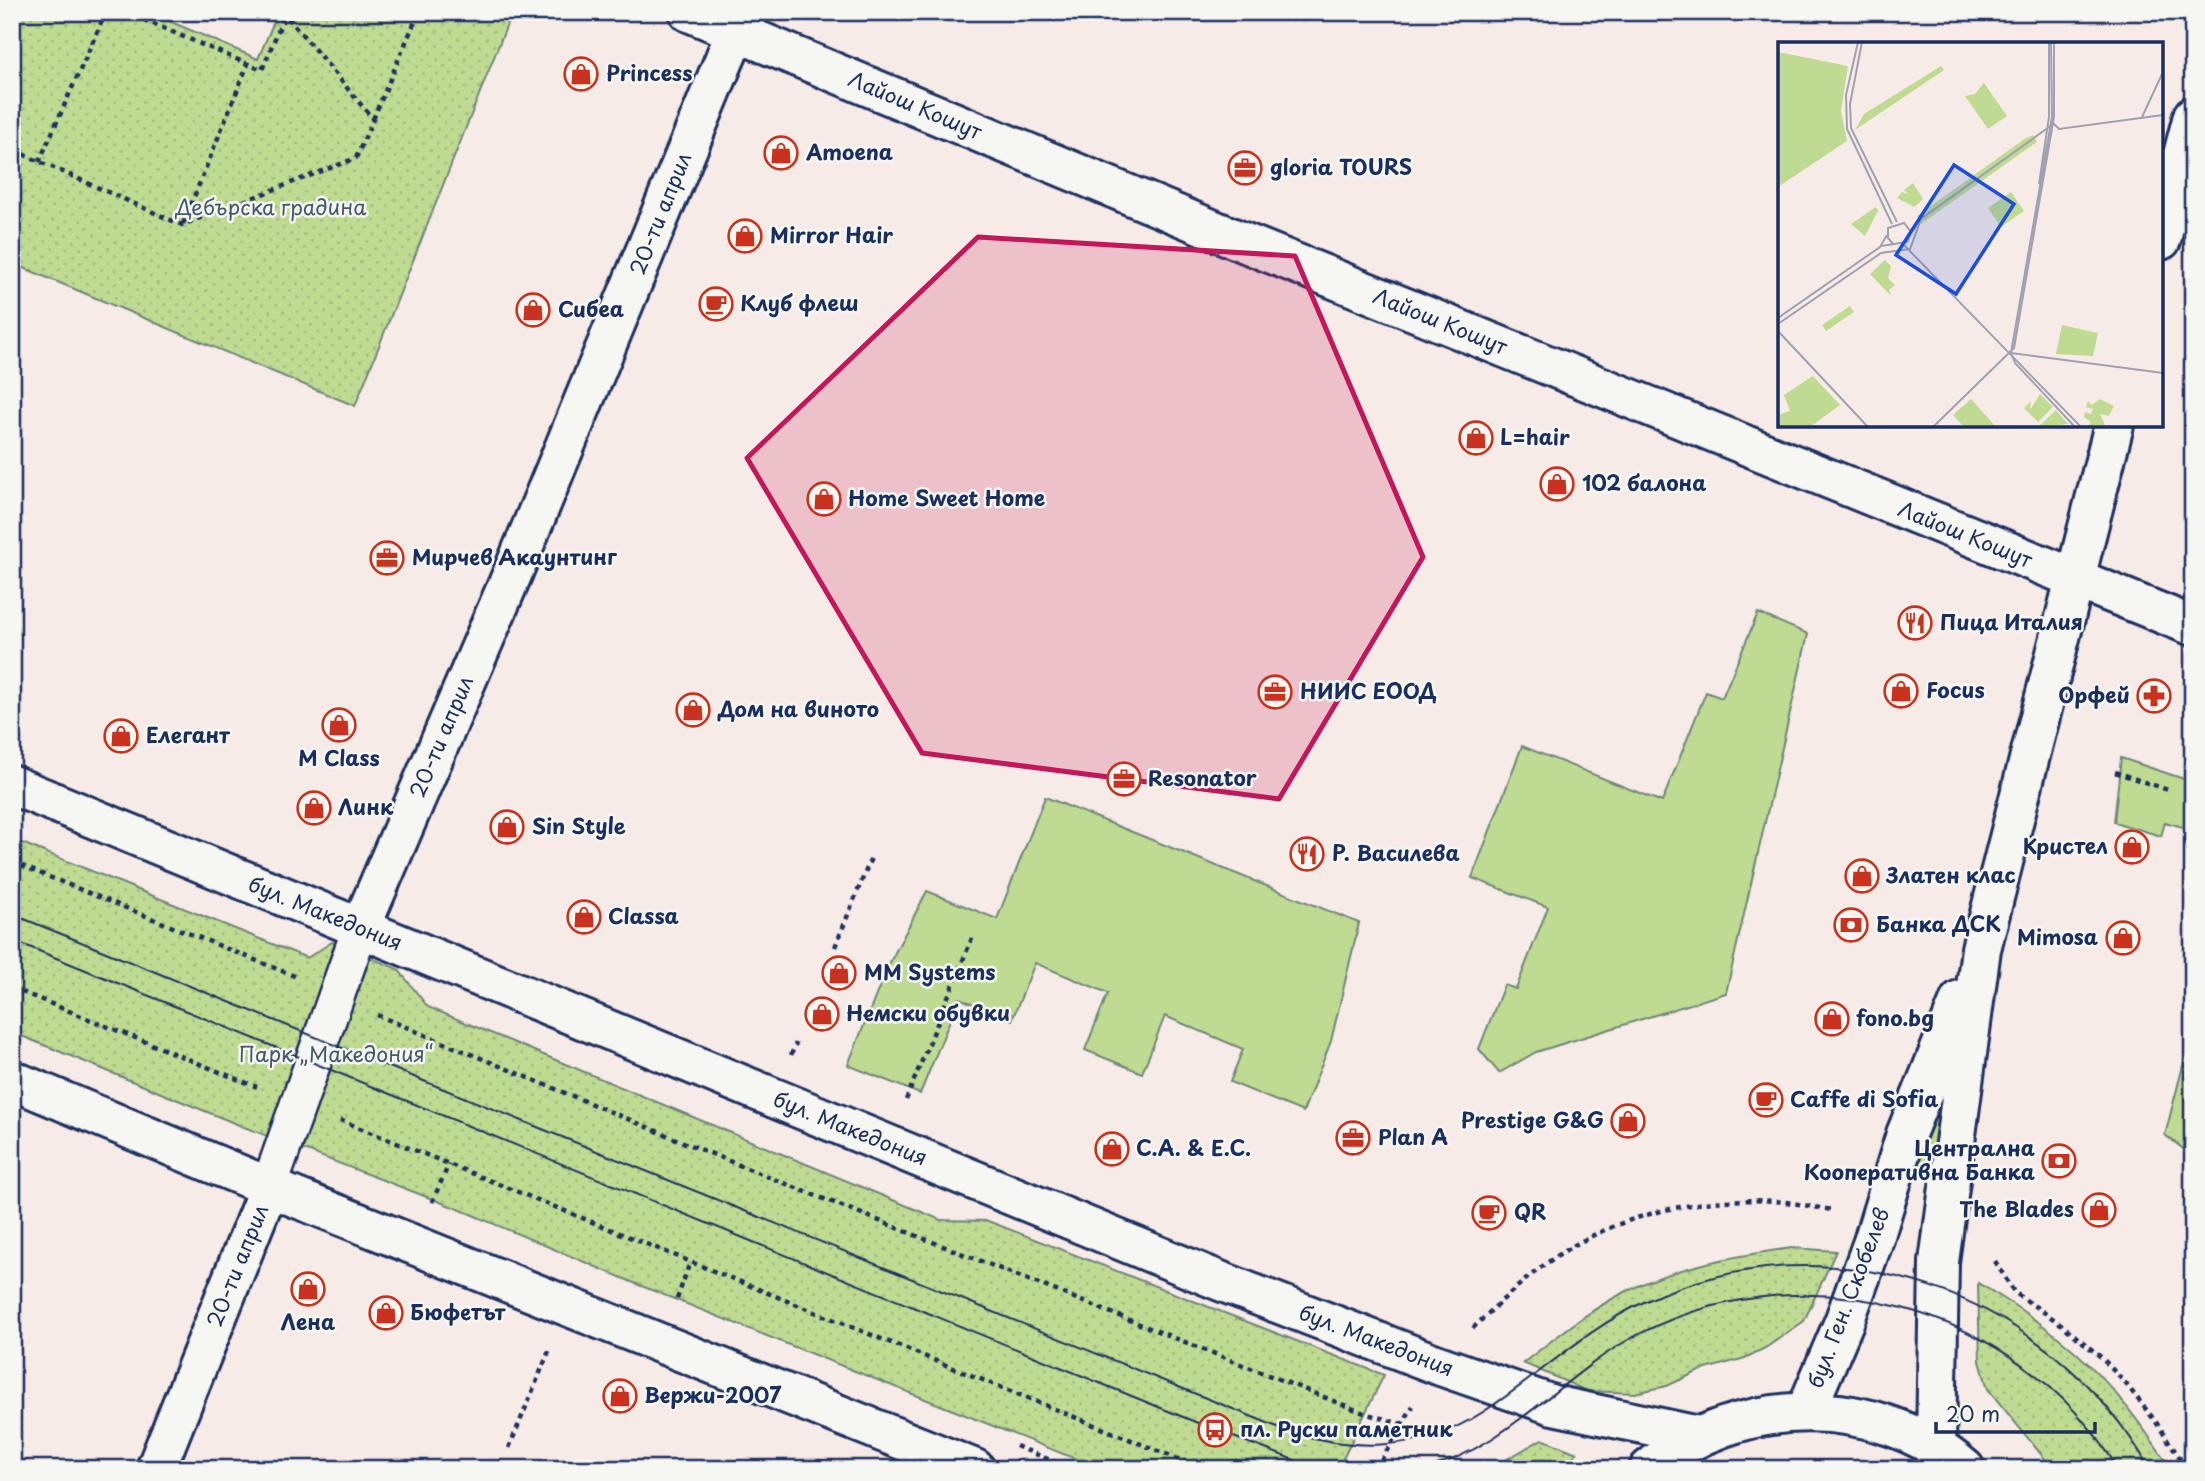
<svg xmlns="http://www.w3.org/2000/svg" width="2205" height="1481" font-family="'Playpen Sans',sans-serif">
	<defs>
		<pattern id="grass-dots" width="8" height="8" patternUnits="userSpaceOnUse" patternTransform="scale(1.75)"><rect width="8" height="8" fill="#bfdb92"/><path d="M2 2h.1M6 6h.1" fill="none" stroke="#a4bc80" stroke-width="1.8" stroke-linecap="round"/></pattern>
	</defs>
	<rect width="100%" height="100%" fill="#f7ebe7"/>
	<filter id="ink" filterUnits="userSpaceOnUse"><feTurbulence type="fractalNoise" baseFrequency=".0143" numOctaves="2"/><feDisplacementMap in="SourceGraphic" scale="14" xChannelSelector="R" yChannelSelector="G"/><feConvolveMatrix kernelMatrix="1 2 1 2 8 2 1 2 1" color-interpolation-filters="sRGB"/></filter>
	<g filter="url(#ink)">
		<path fill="url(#grass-dots)" stroke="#6d8578" stroke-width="2" d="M12 12H148L258 59 278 12H512L355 406 12 263Z
			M12 839 307 958 332 942 398 969 428 1007 941 1220 988 1221 1384 1375 1338 1469H1101L639 1285 461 1210 244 1127 12 1032Z
			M1967 1000 1933 1178 1909 1172Z
			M1792 1248 1836 1251 1804 1321 1767 1347 1745 1358 1699 1371 1667 1386 1635 1393 1587 1391 1523 1363C1556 1337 1588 1311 1625 1292 1677 1266 1735 1256 1792 1248Z
			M1978 1283C2068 1335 2115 1382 2171 1469H2053L1988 1389 1980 1361Z
			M1542 1439 1577 1453 1563 1469H1490Z"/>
		<path fill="#bfdb92" stroke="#6d8578" stroke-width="2" d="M1758 613 1808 634 1726 993 1536 1052 1499 1073 1479 1049 1504 985 1516 989 1548 907 1472 878 1522 746 1662 802 1706 692 1722 698Z
			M2121 758 2193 782V830L2165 822 2161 836 2114 822Z
			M1045 797 1359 923 1331 1041 1303 1112 1230 1082 1243 1049 1165 1016 1142 1073 1085 1050 1108 993 1035 963 1012 1020 959 998 920 1094 848 1065 887 968 927 891 997 919Z
			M2193 1027V1142L2188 1139 2185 1150 2165 1135Z"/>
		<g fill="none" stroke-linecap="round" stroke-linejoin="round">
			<defs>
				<path id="pedestrian" d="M269 1187 360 929"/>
				<path id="minor" d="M689 12 1238 240 2193 626
					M12 785 1220 1281 1438 1365 1553 1405 1699 1436
					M360 929 511 577 744 12
					M12 1080 269 1187 975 1469
					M156 1469 269 1187"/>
				<path id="primary" d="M2161 240 2193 116
					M1806 1411 1844 1322 1873 1242 1906 1134 1960 1000
					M1936 1447 1939 1262 1981 949 2114 425
					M1649 1469C1738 1395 1876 1392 1965 1469"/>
			</defs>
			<use href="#pedestrian" stroke="#1b2f5e" stroke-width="40"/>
			<use href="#minor" stroke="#1b2f5e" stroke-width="44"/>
			<use href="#primary" stroke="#1b2f5e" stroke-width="44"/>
			<path stroke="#1b2f5e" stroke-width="4.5" stroke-dasharray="5 5" stroke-linecap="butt" d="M125 12 262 70 285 14
				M373 119 419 12
				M12 139 18 152 182 225 356 158 373 119 285 14
				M39 162 106 12
				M183 224 248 64
				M2115 772 2171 791
				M12 862 297 977
				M835 947 871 858
				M12 988 257 1087
				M377 1015 746 1168 1364 1413 1402 1424
				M791 1055 796 1043
				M906 1100 972 938
				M340 1120 1203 1469
				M432 1202 449 1164
				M1995 1261 2014 1292 2061 1324 2102 1358 2126 1384 2156 1422 2187 1469
				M677 1299 690 1262
				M1473 1328C1499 1303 1525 1278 1554 1258 1619 1213 1708 1194 1785 1202 1801 1204 1817 1208 1833 1210
				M2184 1430 2193 1424
				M1016 1446 1072 1469
				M509 1448 549 1351
				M1376 1469 1413 1406"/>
			<use href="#pedestrian" stroke="#f6f6f2" stroke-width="35"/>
			<use href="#minor" stroke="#f6f6f2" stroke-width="38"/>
			<use href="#primary" stroke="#f6f6f2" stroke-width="38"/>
			<path stroke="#1b2f5e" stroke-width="2" d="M12 914 1275 1426C1343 1452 1419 1454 1483 1412 1538 1377 1584 1330 1644 1302 1832 1215 2048 1291 2150 1469
				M12 940 1215 1430 1318 1469
				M1423 1469C1503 1450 1558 1380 1628 1340 1795 1246 2019 1303 2118 1469"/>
		</g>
	</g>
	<path fill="#c2185b" fill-opacity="0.2" stroke="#c2185b" stroke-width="5" stroke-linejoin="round" d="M978 237 1295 256 1423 557 1279 799 922 753 747 458Z"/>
	<defs>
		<symbol id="shop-ring" viewBox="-11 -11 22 22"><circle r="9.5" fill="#f6f6f2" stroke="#c8321e" stroke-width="1.5"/><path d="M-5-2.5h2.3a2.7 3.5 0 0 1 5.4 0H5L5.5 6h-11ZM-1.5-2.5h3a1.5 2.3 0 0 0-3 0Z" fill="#c8321e"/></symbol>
		<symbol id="office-ring" viewBox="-11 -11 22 22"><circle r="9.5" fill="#f6f6f2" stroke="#c8321e" stroke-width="1.5"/><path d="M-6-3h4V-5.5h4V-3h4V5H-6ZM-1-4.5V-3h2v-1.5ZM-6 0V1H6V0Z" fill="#c8321e"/></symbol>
		<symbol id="cafe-ring" viewBox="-11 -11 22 22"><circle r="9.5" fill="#f6f6f2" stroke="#c8321e" stroke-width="1.5"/><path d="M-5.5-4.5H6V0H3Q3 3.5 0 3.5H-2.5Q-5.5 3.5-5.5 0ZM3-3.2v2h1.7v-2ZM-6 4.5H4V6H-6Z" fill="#c8321e"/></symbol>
		<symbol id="restaurant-ring" viewBox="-11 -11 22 22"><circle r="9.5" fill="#f6f6f2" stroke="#c8321e" stroke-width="1.5"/><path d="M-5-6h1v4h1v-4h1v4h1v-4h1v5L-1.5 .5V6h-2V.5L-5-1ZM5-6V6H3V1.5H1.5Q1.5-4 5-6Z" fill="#c8321e"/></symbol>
		<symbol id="pharmacy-ring" viewBox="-11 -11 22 22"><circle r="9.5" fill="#f6f6f2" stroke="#c8321e" stroke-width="1.5"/><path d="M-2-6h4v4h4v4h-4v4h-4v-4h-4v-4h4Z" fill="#c8321e"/></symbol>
		<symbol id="bank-ring" viewBox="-11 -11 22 22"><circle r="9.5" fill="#f6f6f2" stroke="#c8321e" stroke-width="1.5"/><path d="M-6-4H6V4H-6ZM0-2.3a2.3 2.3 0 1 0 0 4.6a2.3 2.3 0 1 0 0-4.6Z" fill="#c8321e"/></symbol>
		<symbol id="bus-ring" viewBox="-11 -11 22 22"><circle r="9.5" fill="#f6f6f2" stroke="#c8321e" stroke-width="1.5"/><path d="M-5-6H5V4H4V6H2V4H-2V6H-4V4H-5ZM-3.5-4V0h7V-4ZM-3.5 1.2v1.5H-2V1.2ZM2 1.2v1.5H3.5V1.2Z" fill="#c8321e"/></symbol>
	</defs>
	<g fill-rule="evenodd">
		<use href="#shop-ring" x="562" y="55" width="38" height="38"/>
		<use href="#shop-ring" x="762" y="134" width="38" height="38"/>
		<use href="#office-ring" x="1226" y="149" width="38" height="38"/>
		<use href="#shop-ring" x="726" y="217" width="38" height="38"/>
		<use href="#cafe-ring" x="697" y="285" width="38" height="38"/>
		<use href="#shop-ring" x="514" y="291" width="38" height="38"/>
		<use href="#shop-ring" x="1457" y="419" width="38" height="38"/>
		<use href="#shop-ring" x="1538" y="465" width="38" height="38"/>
		<use href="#shop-ring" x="805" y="480" width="38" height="38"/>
		<use href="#office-ring" x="368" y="539" width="38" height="38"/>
		<use href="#restaurant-ring" x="1896" y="604" width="38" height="38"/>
		<use href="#shop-ring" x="1882" y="672" width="38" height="38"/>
		<use href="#office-ring" x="1256" y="673" width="38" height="38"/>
		<use href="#pharmacy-ring" x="2135" y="677" width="38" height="38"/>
		<use href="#shop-ring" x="674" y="691" width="38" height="38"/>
		<use href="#shop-ring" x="320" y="706" width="38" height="38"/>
		<use href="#shop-ring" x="102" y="717" width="38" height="38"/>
		<use href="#office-ring" x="1105" y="760" width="38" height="38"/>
		<use href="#shop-ring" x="295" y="789" width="38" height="38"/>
		<use href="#shop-ring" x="488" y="808" width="38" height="38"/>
		<use href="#shop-ring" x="2113" y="828" width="38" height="38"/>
		<use href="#restaurant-ring" x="1288" y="835" width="38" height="38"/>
		<use href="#shop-ring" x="1843" y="857" width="38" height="38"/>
		<use href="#shop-ring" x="565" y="898" width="38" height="38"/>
		<use href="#bank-ring" x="1832" y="906" width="38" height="38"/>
		<use href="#shop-ring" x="2104" y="919" width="38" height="38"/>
		<use href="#shop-ring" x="820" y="954" width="38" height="38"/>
		<use href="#shop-ring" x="803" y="995" width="38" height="38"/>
		<use href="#shop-ring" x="1813" y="1000" width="38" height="38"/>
		<use href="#cafe-ring" x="1747" y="1081" width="38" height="38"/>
		<use href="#shop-ring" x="1609" y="1102" width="38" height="38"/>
		<use href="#office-ring" x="1334" y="1119" width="38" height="38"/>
		<use href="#shop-ring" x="1093" y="1130" width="38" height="38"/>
		<use href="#bank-ring" x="2040" y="1142" width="38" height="38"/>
		<use href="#shop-ring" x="2080" y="1191" width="38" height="38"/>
		<use href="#cafe-ring" x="1470" y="1194" width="38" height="38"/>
		<use href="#shop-ring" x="289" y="1270" width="38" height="38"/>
		<use href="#shop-ring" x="367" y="1294" width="38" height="38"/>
		<use href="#shop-ring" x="601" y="1377" width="38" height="38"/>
		<use href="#bus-ring" x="1196" y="1411" width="38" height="38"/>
	</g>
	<g text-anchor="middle" stroke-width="5" stroke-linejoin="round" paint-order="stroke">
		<g font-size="21" font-weight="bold" fill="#1b2f5e" stroke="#f6f6f2" text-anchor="start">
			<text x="606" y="81">Princess</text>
			<text x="806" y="160">Amoena</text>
			<text x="1270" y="175">gloria TOURS</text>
			<text x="770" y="243">Mirror Hair</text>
			<text x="740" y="311">Клуб флеш</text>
			<text x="558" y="317">Сибеа</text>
			<text x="1500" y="445">L=hair</text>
			<text x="1582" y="491">102 балона</text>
			<text x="848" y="506">Home Sweet Home</text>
			<text x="412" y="565">Мирчев Акаунтинг</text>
			<text x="1940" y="630">Пица Италия</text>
			<text x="1926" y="698">Focus</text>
			<text x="1300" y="699">НИИС ЕООД</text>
			<text x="2130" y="703" text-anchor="end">Орфей</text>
			<text x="718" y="717">Дом на виното</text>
			<text x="146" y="743">Елегант</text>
			<text x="339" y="766" text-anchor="middle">M Class</text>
			<text x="1148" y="786">Resonator</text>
			<text x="338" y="815">Линк</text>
			<text x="532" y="834">Sin Style</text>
			<text x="2108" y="854" text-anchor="end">Кристел</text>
			<text x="1332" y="861">Р. Василева</text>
			<text x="1886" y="883">Златен клас</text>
			<text x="608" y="924">Classa</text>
			<text x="1876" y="932">Банка ДСК</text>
			<text x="2098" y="945" text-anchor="end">Mimosa</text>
			<text x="864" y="980">MM Systems</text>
			<text x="846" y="1021">Немски обувки</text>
			<text x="1856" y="1026">fono.bg</text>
			<text x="1790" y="1107">Caffe di Sofia</text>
			<text x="1604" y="1128" text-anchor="end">Prestige G&amp;G</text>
			<text x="1378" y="1145">Plan A</text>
			<text x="1136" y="1156">С.А. &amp; Е.С.</text>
			<text x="2035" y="1156" text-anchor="end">Централна<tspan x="2035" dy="24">Кооперативна Банка</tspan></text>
			<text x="2074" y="1217" text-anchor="end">The Blades</text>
			<text x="1514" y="1220">QR</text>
			<text x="410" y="1320">Бюфетът</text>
			<text x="308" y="1330" text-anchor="middle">Лена</text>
			<text x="644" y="1403">Вержи-2007</text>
			<text x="1240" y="1437">пл. Руски паметник</text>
		</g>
		<g font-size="21" fill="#1b2f5e" stroke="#f6f6f2">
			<text transform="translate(915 106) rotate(23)" y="7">Лайош Кошут</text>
			<text transform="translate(661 214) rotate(-68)" y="7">20-ти април</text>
			<text transform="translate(1440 322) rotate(22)" y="7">Лайош Кошут</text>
			<text transform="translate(1965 535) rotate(22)" y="7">Лайош Кошут</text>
			<text transform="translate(442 737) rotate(-67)" y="7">20-ти април</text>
			<text transform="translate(325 914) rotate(22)" y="7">бул. Македония</text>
			<text transform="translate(850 1129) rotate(22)" y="7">бул. Македония</text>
			<text transform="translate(238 1266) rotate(-68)" y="7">20-ти април</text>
			<text transform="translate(1849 1298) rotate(-69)" y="7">бул. Ген. Скобелев</text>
			<text transform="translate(1376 1341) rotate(21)" y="7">бул. Македония</text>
		</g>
		<g font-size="21" fill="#445a6b" stroke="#f6f6f2">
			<text x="271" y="215">Дебърска градина</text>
			<text x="336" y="1062">Парк „Македония“</text>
		</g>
	</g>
	<g transform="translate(1778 42)">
		<rect width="385" height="385" fill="#f7ebe7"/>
		<path d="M0 10 70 24 63 69 69 99 0 145ZM163 24 166 28 77 88 86 72ZM206 41 229 74 210 87 187 54 197 52ZM252 93 248 97 255 93 259 100 143 182 139 174ZM233 150 246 169 223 185 210 166ZM72 264 76 270 48 289 44 283ZM284 283 320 291 315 314 278 312ZM35 334 62 363 32 385H0V373L12 369 6 353ZM262 352 275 365 260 380 246 366 253 359 252 368ZM193 357 218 385H186L175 373ZM278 368 290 382 263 385 262 383Z" fill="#bfdb92"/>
		<path d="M64 93 66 98 0 144V136L7 135 10 128 19 127Z" fill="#bfdb92"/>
		<path d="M135 141 145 157 136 165 119 156 124 150 130 152 126 148ZM98 165 100 169 87 194 73 182ZM107 218 113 224 110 236 117 243 111 248 113 254 92 232ZM322 357 336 364 331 374 322 372 328 385H309L313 380 306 375 307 370 313 372 315 367 308 365 310 359 314 363Z" fill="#bfdb92"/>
		<path fill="none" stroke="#9fa0b0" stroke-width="2" d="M80 0 68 53 69 87 114 182M84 0 72 62 73 86 119 180M273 0 274 75 233 311 237 321 297 385M364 75 385 30M273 79 281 87 385 73M261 142 271 75V0M126 203 303 385M103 204 129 200 133 190 126 181 110 186V196L115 202M0 276 102 205 109 193M0 282 103 211 132 207 143 177 274 83M0 289 90 385M233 311 385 331M155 385 236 306 276 75V0"/>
		<path fill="#1d4ed8" fill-opacity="0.15" stroke="#1d4ed8" stroke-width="3.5" d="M176 123 236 162 178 252 118 213Z"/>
		<rect width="385" height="385" fill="none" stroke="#1b2f5e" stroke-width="3.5"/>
	</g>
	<rect width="2205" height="1481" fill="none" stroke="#f6f6f2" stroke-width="42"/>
	<rect x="21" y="21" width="2163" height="1439" fill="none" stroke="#1b2f5e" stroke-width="2.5" filter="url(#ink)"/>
	<path d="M1936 1422v10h159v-10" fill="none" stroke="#1b2f5e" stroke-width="3.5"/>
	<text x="1946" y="1422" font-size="21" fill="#1b2f5e" stroke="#f6f6f2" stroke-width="5" paint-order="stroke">20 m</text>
</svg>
